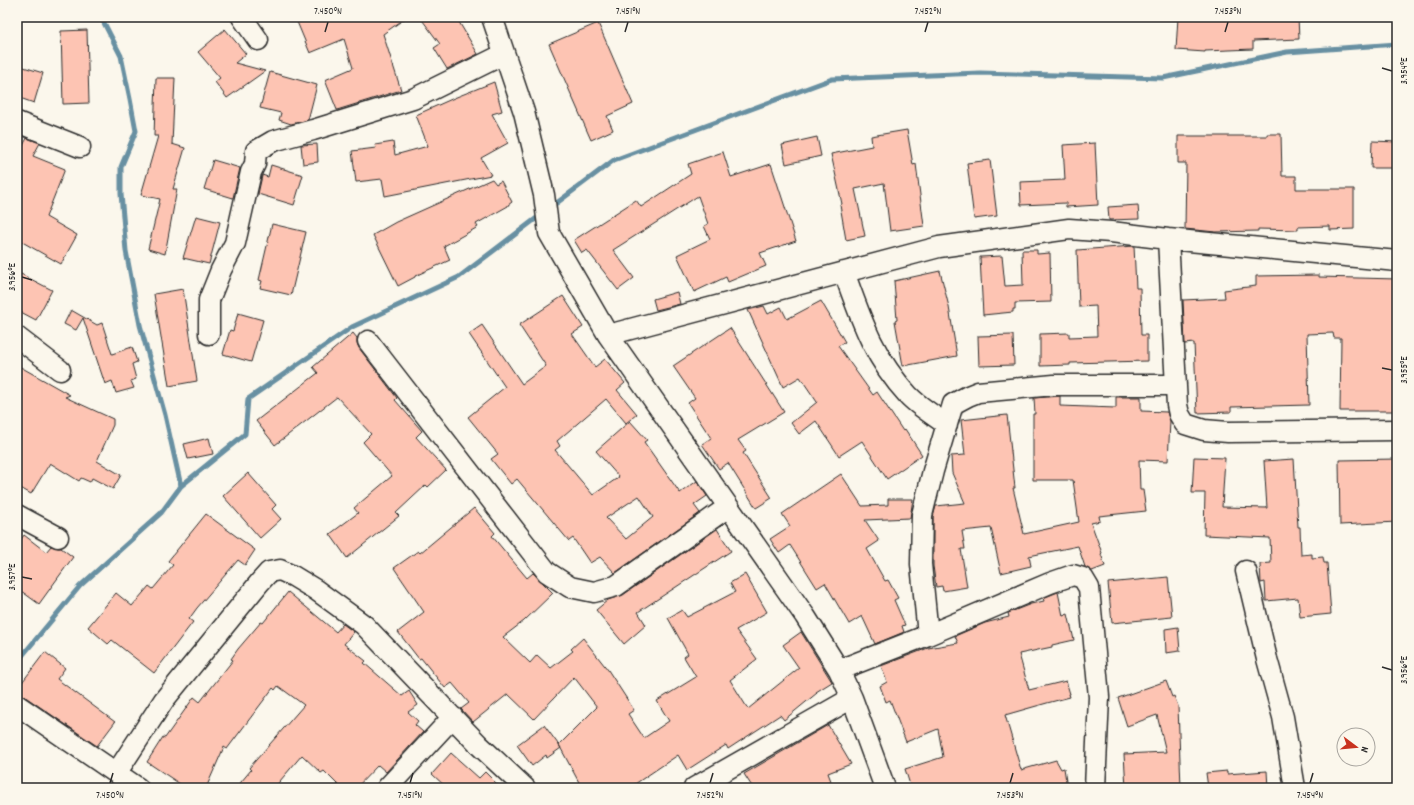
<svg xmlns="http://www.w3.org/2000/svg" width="1414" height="805" font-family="Dekko,sans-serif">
	<rect width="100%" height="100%" fill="#fbf7ec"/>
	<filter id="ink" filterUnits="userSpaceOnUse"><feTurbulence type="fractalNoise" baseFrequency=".025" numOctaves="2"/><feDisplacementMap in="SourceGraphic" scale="8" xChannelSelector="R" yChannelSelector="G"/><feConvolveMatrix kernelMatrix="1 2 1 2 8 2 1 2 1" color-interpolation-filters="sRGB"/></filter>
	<g filter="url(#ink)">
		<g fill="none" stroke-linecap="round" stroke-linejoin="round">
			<path stroke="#6890a2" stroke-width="5" d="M101 17 121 56 130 99 136 131 121 167V194L126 251 140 325 165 415 181 486
				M550 208 614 160 832 79 980 73 1163 78 1287 52 1397 44
				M17 662 80 586 161 513 181 486 245 434 248 399 352 327 459 277 542 214"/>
		</g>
		<path fill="#fdc4b3" stroke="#2b2b2b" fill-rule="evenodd" d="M295 17H407L383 34 401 90 337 110 325 80 353 68 344 39 310 53Z
			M420 17H456L478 54 447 69 434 48 440 44Z
			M1178 17H1298L1299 39 1253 41V49L1205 51V52L1176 50Z
			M598 23 633 104 607 116 613 130 591 140 549 44Z
			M225 29 246 54 235 63 265 71 227 98 215 82 220 78 198 52Z
			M87 30 89 103 63 104 61 31Z
			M17 65 43 73 34 103 17 97Z
			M270 72 317 85 308 120 291 124 279 120 281 113 260 108Z
			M156 78H175L172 144 185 148 173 189H177L165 254 148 249 160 199 141 195 158 136H154Z
			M494 82 502 111 492 114 508 143 481 158 491 175 385 196 382 179 356 182 352 151 376 148 375 145 393 142 395 155 428 146 416 115 454 98Z
			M907 130 913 165 916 164 924 226 890 231 884 183 855 189 865 236 846 240 840 205 842 204 831 154 872 146 871 136Z
			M1267 134H1281L1282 176H1296V189H1354V229L1330 230V226L1298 227V230L1258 229V231L1216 232 1185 229 1186 163H1178V136H1267Z
			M817 137 821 156 786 164 782 145Z
			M27 138 40 143 33 156 65 169 46 217 77 235 61 264 17 239V157Z
			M1372 141 1397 142V168H1371Z
			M1095 143 1098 205 1066 207V203L1021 205 1020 182 1065 180 1063 145Z
			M317 144 318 162 303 164 301 145Z
			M723 152 731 177 771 164 796 241 760 253 766 266 728 282 726 277 694 292 677 255 710 239 704 226 708 224 698 196 613 250 634 278 618 290 587 250 582 253 574 240 636 200 641 207 691 174 688 164Z
			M213 160 240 168 233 198 204 189Z
			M990 160 997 216 974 219 967 163Z
			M271 165 303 175 294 205 258 194 262 176V175L268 177Z
			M492 179 496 184 501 181 512 202 508 205V206L476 224 478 227 444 246 450 260 415 276V277L398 286 373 235 396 222Z
			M1138 205 1139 219 1109 220 1108 207Z
			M196 216 220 222 209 264 183 258Z
			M272 224 306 232 291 295 260 288 262 281 259 280Z
			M1134 246 1136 288H1140L1141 335H1147V361L1070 363V365L1040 366V334L1069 333V337L1097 336 1096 306 1079 307 1077 250Z
			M1022 250H1037V254L1050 253 1051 302 1015 303V309H1013V312L983 315 980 257 1002 256 1005 286 1023 285Z
			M940 271 949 307 957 356 903 366 895 321 897 320 894 281Z
			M17 272 52 290 36 320 17 310Z
			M1319 275V277L1397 279V411H1340L1341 338H1334L1333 333 1307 334 1309 405 1231 407V412L1197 413 1194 343 1185 344 1183 300 1225 298 1224 290 1256 286V276Z
			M183 289 197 381 169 386 154 294Z
			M677 292 680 304 656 310 653 299Z
			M563 296 583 327 572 334 595 367 605 359 625 383 617 390 637 414 626 423 606 399 557 441 560 446 555 450 593 495 619 477 596 451 630 421 647 440 644 442 680 493 697 481 707 496 694 505 700 513 615 573 600 557 590 563 573 538 569 541 517 479 511 484 491 459 498 454 468 417 505 387 469 334 482 325 522 384 546 366 519 325ZM639 496 653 517 626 539 606 518Z
			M821 301 845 342 838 346 873 395 877 392 903 431 905 429 922 455 887 479 862 441 839 456 816 421 799 434 791 423 817 402 800 377 783 387 748 310 764 306 768 314 781 307 787 319Z
			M71 310 97 325 102 323 112 354 132 347 137 362 132 364 136 379 131 381 134 388 116 393 112 381 105 384 83 318 76 330 64 324Z
			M238 313 263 320 251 362 223 354 230 330 233 331Z
			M730 328 784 412 738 440 746 451 743 453 772 498 756 508 728 463 719 469 702 444 711 438 688 403 695 398 673 366Z
			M353 333 357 338V343L359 348 397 398 395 400 422 431 416 437 446 470 428 487 426 485 396 513 399 516 347 558 330 534 358 513 354 508 392 476 363 442 371 434 337 397 275 445 256 421 318 373 313 367Z
			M1013 335 1014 365 979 366 978 336Z
			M17 365 70 395 65 397 113 419V425L97 461 121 475 113 489 92 478 90 482 81 478 79 481 50 463 31 494 17 486Z
			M1060 396V406L1116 408V397H1141V411L1167 412 1170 421 1168 461 1139 460 1140 490H1143L1146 511 1099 516 1100 521 1091 523 1102 553 1101 554 1105 566 1092 571 1085 567 1078 546 1029 556 1031 566 1001 573 991 528 962 531 965 549H961L967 587 943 591 942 586 936 587 933 566V517L936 506 965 503 952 473 951 456 965 455 961 420 1007 415 1015 488H1013L1024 534 1079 522 1073 480H1033V414H1035L1034 398Z
			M209 438 213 454 188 459 184 444Z
			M1194 457 1225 458 1222 507 1267 508 1264 461 1294 459 1298 527H1300L1301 555 1312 554V558L1323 557 1324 563H1327L1331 614 1300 617 1298 598 1266 601 1265 582 1261 583 1260 564 1271 563 1270 538 1204 535 1205 493H1192Z
			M1397 459V522L1340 525 1339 460Z
			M248 473 276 505 272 509 281 519 260 538 223 496Z
			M841 474 862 506 888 505V499H913L910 518 865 520 879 541 867 549 885 581 888 580 898 598 894 600 905 625 902 626 904 632 875 644 862 616 849 624 825 583 817 588 790 545 779 553 770 539 790 526 782 514Z
			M474 508 495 533 492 536 527 578 533 573 553 593 524 621 503 637 530 663 537 655 551 668 573 651 571 649 583 638 608 670 634 710 628 714 644 738 669 721 657 701 696 677 684 657 688 654 668 618 682 610 687 617 735 592 730 583 745 574 767 612 736 630 757 659 730 680 748 709 799 668 783 645 801 632 832 682 816 692 817 693 784 720 780 715 728 749 726 745 687 770 678 755 629 788H582L559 745 597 707 574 677 534 719 508 694 473 722 461 709 469 703 452 683 445 688 421 658 419 659 398 632 424 612 394 568 418 551 420 553Z
			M206 514 255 550 245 565 238 560 197 608 189 619 193 622 154 673 112 640 108 644 88 627 116 593 132 606 149 586 153 589 173 565 168 561Z
			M717 529 731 551 638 612 646 625 624 644 596 610 608 600 623 595Z
			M24 535 46 552 51 546 58 548H61L73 557 39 604 17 588V545Z
			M1168 577 1172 617 1112 623 1108 583Z
			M288 592 336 632 343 624 354 632 344 644 366 661 364 663 402 696 409 691 418 705 408 712 418 721 415 725 423 732 386 772 378 765 356 788H341L324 771 321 773 302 755 274 788H236L251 770 249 768 304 705 278 686 275 690 273 688 227 749 224 747 206 788H186L147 762 163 737 165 738 194 697 200 702 233 660 231 659 238 649 261 622 263 623Z
			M1058 592 1063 616 1068 614 1074 640 1052 645V647L1019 654 1029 690 1066 681 1070 694H1069L1070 697 1047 703 1005 715 1021 770 1056 760 1061 769 1064 768 1067 788H911L905 769 943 757 938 729 906 742 890 700 886 702 880 686 887 682 881 666 928 648 958 643 955 636 985 623 1009 617 1008 613 1031 604 1044 601 1043 598Z
			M1178 627 1180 651 1166 653 1165 629Z
			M45 652 65 668 57 679 115 722 97 746 24 696 17 694V689Z
			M1166 681 1172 697 1174 696 1178 706 1181 788H1126L1124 754 1166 752 1157 715 1127 726 1118 698Z
			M544 725 561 748 547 758 546 755 532 766 517 745Z
			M828 725 851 764 828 773 831 781 819 788H753L744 774Z
			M451 753 479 778 485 772 501 788H447L432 774Z
			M1227 771V774L1267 771 1268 788H1208L1206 773Z"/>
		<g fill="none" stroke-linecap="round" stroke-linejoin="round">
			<defs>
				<path id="minor" d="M242 17 258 40
					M492 17 524 112 544 195 549 233 608 335 805 616 839 670 852 698 885 788
					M17 122 80 147
					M1168 239 1177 405 1179 414 1185 424 1204 430 1228 432 1397 430
					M844 272C861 319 873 357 908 395 918 406 935 416 947 425
					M209 334V300L221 270 235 243 251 172 255 164 256 151 273 141 313 130 413 99 504 54
					M608 335 939 247 1069 229 1111 232 1168 239 1397 261
					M17 337 60 370
					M368 341 547 572 570 587 594 592 616 586 728 507
					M17 515 58 537
					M1246 571 1267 659 1283 717 1295 788
					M928 635 921 564 922 515 933 471 953 404 968 396 978 392 1054 385H1176
					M839 670 928 635 1050 583 1073 575 1083 578 1089 588 1099 697 1095 788
					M17 705 138 788
					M117 772 164 700 260 582 269 572 280 570 293 576 316 590 364 625 479 745 525 788
					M387 788 453 717
					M694 788 852 698"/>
			</defs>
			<use href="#minor" stroke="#2b2b2b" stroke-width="23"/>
			<use href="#minor" stroke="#fbf7ec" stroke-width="20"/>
		</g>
	</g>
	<path fill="none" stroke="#2b2b2b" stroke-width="1.5" d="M325 32 328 22M625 32 628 22M925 32 928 22M1225 32 1228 22M1382 68 1392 71M22 277 32 280M1382 368 1392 370M22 577 32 579M1382 667 1392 670M110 783 113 773M410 783 413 773M710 783 713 773M1010 783 1013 773M1310 783 1313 773"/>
	<rect width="1414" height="805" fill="none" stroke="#fbf7ec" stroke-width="44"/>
	<g transform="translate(1356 747) rotate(106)"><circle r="19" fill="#fbf7ec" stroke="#a8a59f"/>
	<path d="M0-3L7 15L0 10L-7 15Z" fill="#c8321e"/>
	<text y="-6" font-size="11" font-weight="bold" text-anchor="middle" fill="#2b2b2b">N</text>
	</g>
	<rect x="22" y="22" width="1370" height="761" fill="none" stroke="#2b2b2b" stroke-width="1.5"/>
	<g font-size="10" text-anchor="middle" fill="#2b2b2b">
		<text x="328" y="14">7.450°N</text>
		<text x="628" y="14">7.451°N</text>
		<text x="928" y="14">7.452°N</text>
		<text x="1228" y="14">7.453°N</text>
		<text transform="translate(1403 71) rotate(-90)" y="4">3.954°E</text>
		<text transform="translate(11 277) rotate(-90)" y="4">3.956°E</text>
		<text transform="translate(1403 370) rotate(-90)" y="4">3.955°E</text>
		<text transform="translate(11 577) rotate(-90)" y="4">3.957°E</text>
		<text transform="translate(1403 670) rotate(-90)" y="4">3.956°E</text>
		<text x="110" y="798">7.450°N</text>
		<text x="410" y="798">7.451°N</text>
		<text x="710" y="798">7.452°N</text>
		<text x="1010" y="798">7.453°N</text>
		<text x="1310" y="798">7.454°N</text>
	</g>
</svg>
